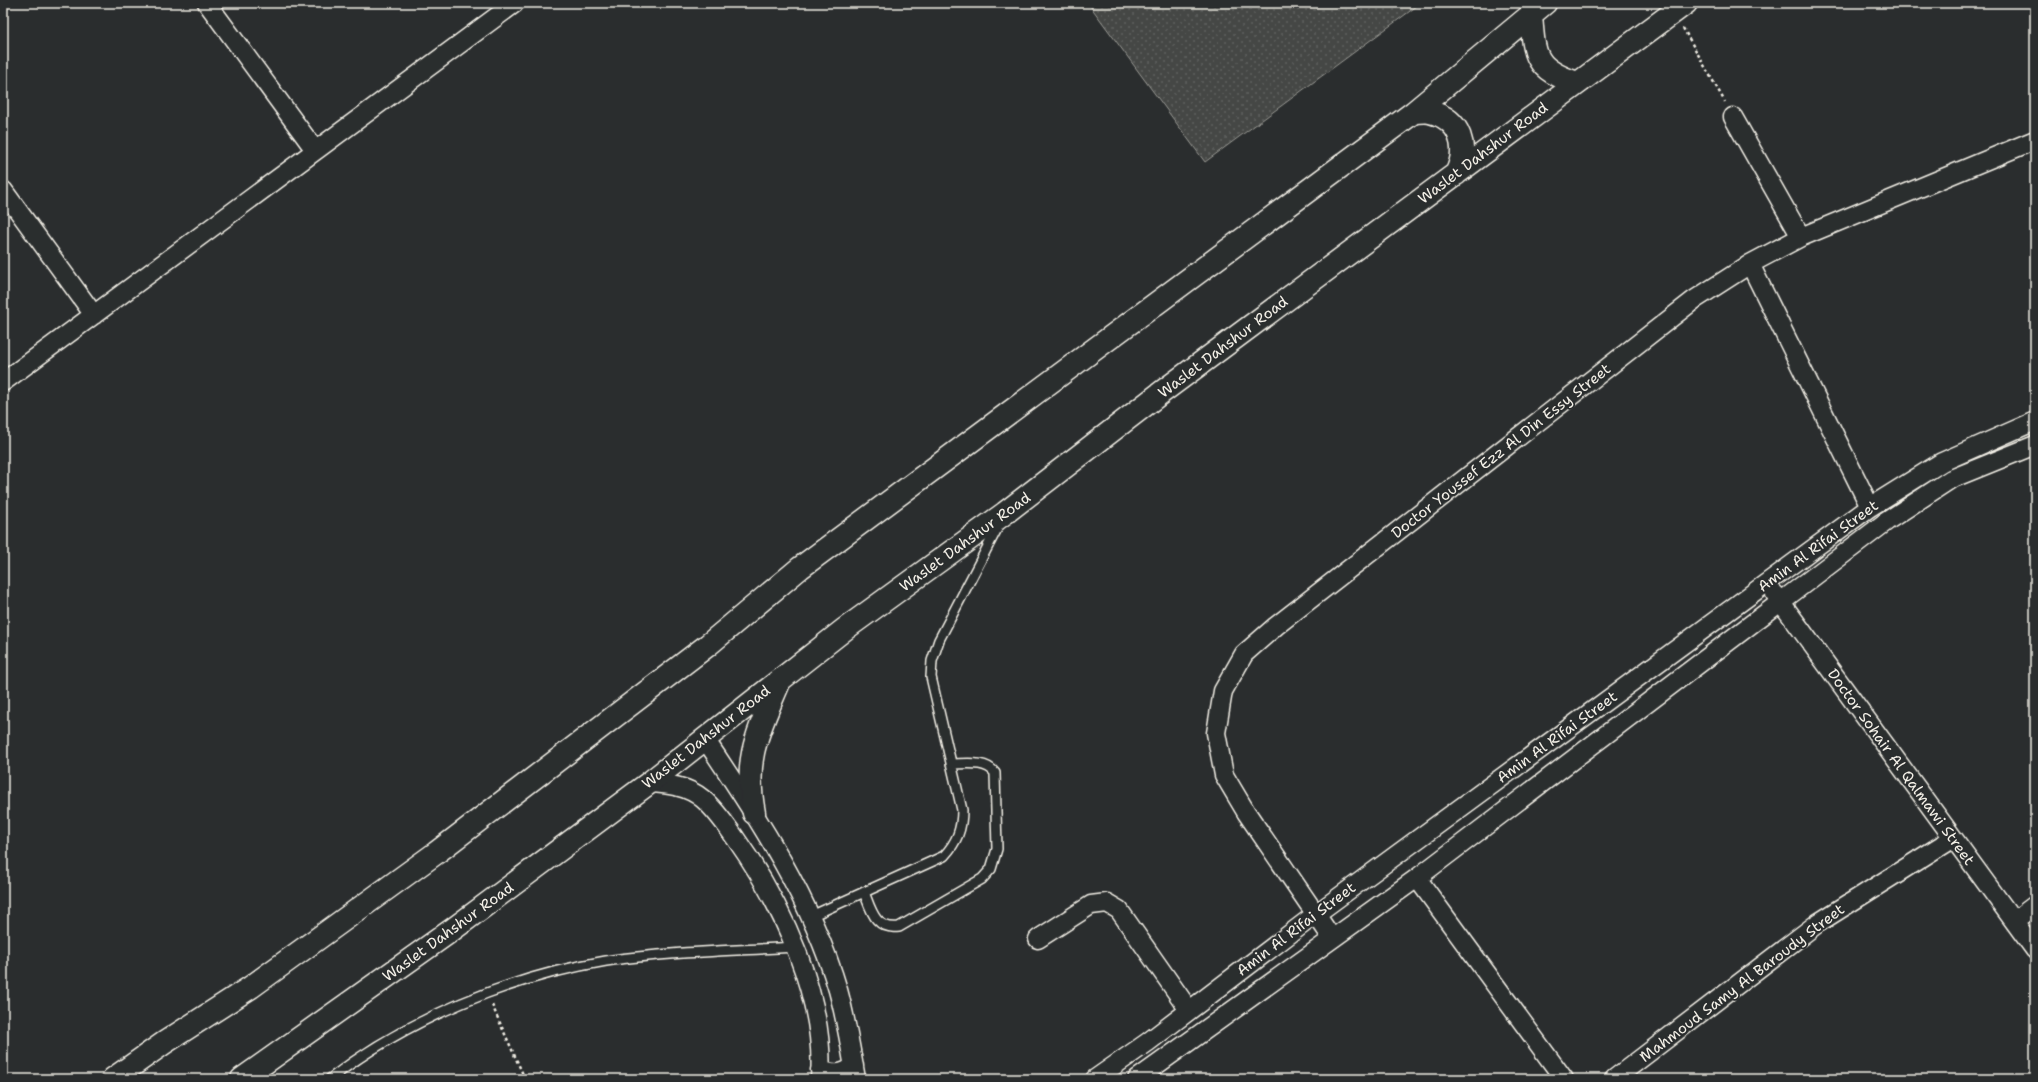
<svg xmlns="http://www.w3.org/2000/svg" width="2038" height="1082" font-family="'Shantell Sans',sans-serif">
	<defs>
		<pattern id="grass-dots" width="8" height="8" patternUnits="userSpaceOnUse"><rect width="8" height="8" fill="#444645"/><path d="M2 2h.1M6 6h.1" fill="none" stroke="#606160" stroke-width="1.8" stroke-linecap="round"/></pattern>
	</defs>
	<rect width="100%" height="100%" fill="#2a2d2e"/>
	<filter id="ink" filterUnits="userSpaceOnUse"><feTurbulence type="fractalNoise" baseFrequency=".025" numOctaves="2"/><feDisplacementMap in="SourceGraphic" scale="8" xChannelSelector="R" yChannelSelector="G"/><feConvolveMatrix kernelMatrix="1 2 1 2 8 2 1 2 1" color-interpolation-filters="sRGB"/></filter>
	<g filter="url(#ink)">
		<path fill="url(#grass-dots)" stroke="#9c9c96" d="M1088 3H1421L1205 162Z"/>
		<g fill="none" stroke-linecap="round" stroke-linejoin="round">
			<defs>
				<path id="service" d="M864 892C871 910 875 930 899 927L982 879 991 869 997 849 995 773C986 760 965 764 951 764
					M809 917 944 856C957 842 962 829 962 810L931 677 932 661 939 640 999 525
					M330 1079C407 1019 510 977 606 961 668 952 732 951 794 947"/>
				<path id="minor" d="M207 3 315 150
					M1733 117 1801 237
					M3 190 94 315
					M1750 264 1870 507
					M3 382 515 3
					M1775 594 2035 950
					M705 739C757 816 812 900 838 990 846 1019 851 1050 856 1079
					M649 783C668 784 688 786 703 799 716 810 726 825 736 839 782 904 826 998 820 1079
					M1417 878 1564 1079
					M2014 921 2035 905
					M1332 938 1246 812 1224 775 1216 733 1223 691 1244 654 1276 626 1694 300 1750 264 1801 237 2035 140
					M1038 939 1091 905 1107 903 1119 910 1189 1010
					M820 1070C834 1075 842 1075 854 1066
					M1095 1079 1148 1042 1316 914 1870 507 1942 462 2035 421
					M1137 1079 1417 878 1887 521 1951 479 2035 445
					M1614 1079 1818 923 1953 838"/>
				<path id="primary" d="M1531 14C1534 56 1534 69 1577 83
					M1414 112C1419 112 1425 111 1430 112 1461 119 1469 148 1456 174
					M754 813C743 756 759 731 780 680
					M113 1079 164 1043 251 987 436 853 708 645 800 568 1414 112 1545 3
					M242 1079 452 930 649 783 845 629 1005 513 1162 392 1686 3"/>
			</defs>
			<use href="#service" stroke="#f4f1e8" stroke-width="12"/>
			<use href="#minor" stroke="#f4f1e8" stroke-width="21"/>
			<use href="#primary" stroke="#f4f1e8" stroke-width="25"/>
			<path stroke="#f4f1e8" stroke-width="2.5" stroke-dasharray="3 3" stroke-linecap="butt" d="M1683 28 1725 102
				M492 1005 525 1079"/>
			<use href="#service" stroke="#2a2d2e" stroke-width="9"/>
			<use href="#minor" stroke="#2a2d2e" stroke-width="18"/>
			<use href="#primary" stroke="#2a2d2e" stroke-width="22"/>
		</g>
	</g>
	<g text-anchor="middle" stroke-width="3.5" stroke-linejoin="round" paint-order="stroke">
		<g font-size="15" fill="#f4f1e8" stroke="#2a2d2e">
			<text transform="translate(1483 153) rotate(-37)" y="5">Waslet Dahshur Road</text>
			<text transform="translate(1223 347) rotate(-37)" y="5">Waslet Dahshur Road</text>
			<text transform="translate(1501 451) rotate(-38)" y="5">Doctor Youssef Ezz Al Din Essy Street</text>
			<text transform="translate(965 542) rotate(-36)" y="5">Waslet Dahshur Road</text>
			<text transform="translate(1818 546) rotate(-36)" y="5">Amin Al Rifai Street</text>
			<text transform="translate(706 737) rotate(-38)" y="5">Waslet Dahshur Road</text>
			<text transform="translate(1557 737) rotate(-36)" y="5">Amin Al Rifai Street</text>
			<text transform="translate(1901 767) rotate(54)" y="5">Doctor Sohair Al Qalmawi Street</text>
			<text transform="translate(1296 929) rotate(-37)" y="5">Amin Al Rifai Street</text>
			<text transform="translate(448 932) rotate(-36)" y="5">Waslet Dahshur Road</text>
			<text transform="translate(1742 983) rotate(-37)" y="5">Mahmoud Samy Al Baroudy Street</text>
		</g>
	</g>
	<rect width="2038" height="1082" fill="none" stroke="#2a2d2e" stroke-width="16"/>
	<rect x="8" y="8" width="2022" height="1066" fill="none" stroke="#f4f1e8" stroke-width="1.5" filter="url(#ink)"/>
</svg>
